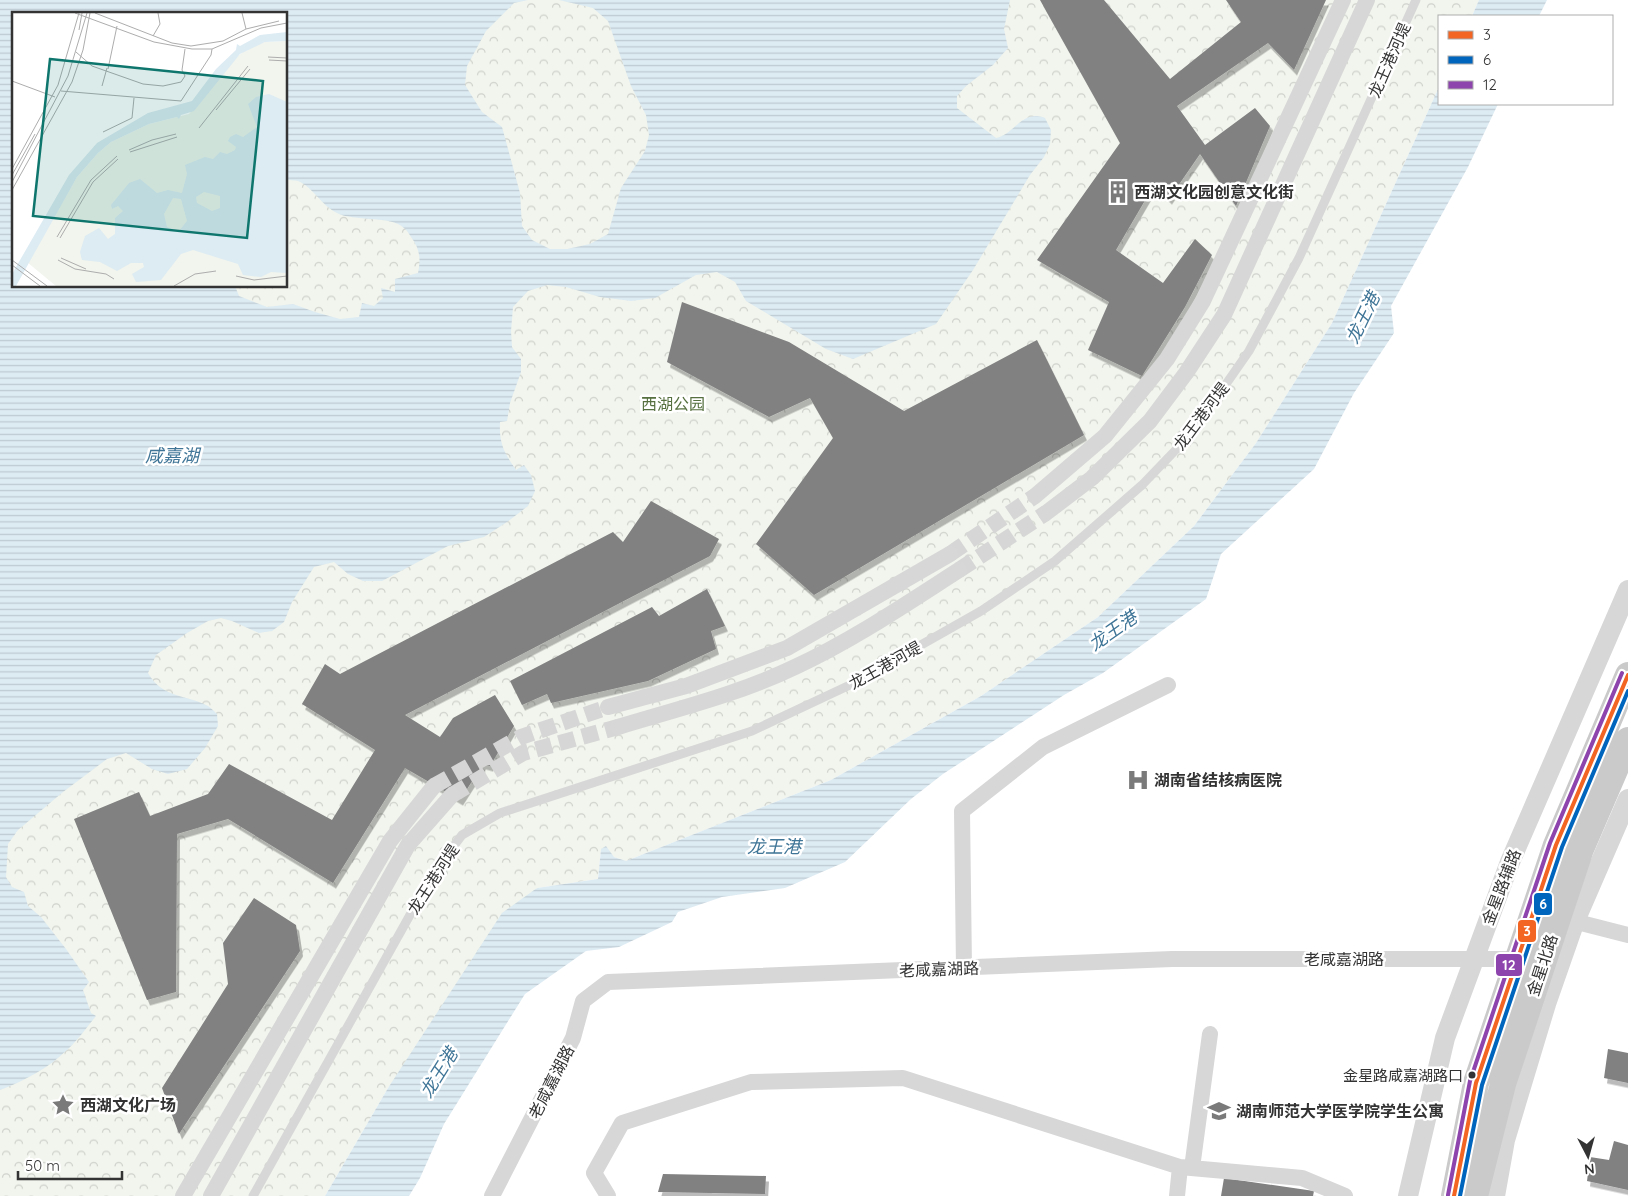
<svg xmlns="http://www.w3.org/2000/svg" width="1628" height="1196" font-family="Quicksand,'Noto Sans SC',sans-serif">
	<defs>
		<pattern id="park-crowns" width="20" height="18" patternUnits="userSpaceOnUse" patternTransform="scale(1.25)"><rect width="20" height="18" fill="#f1f5ed"/><path d="M2 6a3 3 0 1 1 6 0M12 15a3 3 0 1 1 6 0" fill="none" stroke="#cfd2cc"/></pattern>
		<pattern id="water-rules" width="6" height="5" patternUnits="userSpaceOnUse" patternTransform="scale(1.25)"><rect width="6" height="5" fill="#ddebf3"/><path d="M0 2.5h6" fill="none" stroke="#becad1"/></pattern>
		<filter id="shadow"><feDropShadow dx="3" dy="5.5" stdDeviation="0" flood-color="#0004"/></filter>
	</defs>
	<rect width="100%" height="100%" fill="#fff"/>
	<path fill="url(#park-crowns)" fill-rule="evenodd" d="M0 0H1479L1472 16H1439V87L1332 323 1256 443 1194 526 1098 617 981 696 831 780 626 861 614 857 601 849 598 879 537 888 388 1088 325 1196H0ZM14 14H286V286H14Z"/>
	<path fill="url(#water-rules)" fill-rule="evenodd" d="M0 0H528L514 3 486 31 467 66 465 85 482 112 502 127 520 193 522 226 532 240 550 249H567L590 244 608 234 621 188 645 151 649 135 646 115 631 86 608 21 593 8 559 0H1010L1004 29 1008 48 993 65 966 86 957 96V108L996 138C1015 134 1022 109 1045 118L1051 130 1050 144 1044 157 1030 175 973 270 936 324 853 359 826 349 746 301 735 282 717 272 696 275 655 298 631 301 600 297 566 287 547 285 528 291 513 307 511 331 512 347 521 359V372L510 403 507 421 500 422C499 444 504 452 516 470L524 465 531 475 535 491 528 506 507 522 484 537 448 546 382 581H363L348 574 334 562 314 567 292 602 284 622 272 631 259 633 232 621 221 618 208 621 187 633 156 655 148 673C163 699 186 694 208 706 211 708 214 711 217 714L218 726 205 748 187 769 168 774 152 769 126 753 107 759 63 792 18 830 8 844 6 877 12 887 24 892 28 906 41 917 66 949 89 982 83 990 91 1013 96 1016C87 1027 78 1040 68 1049 49 1068 24 1081 0 1090ZM14 14H286V180C290 180 295 180 298 181 313 187 322 206 337 213 354 222 391 215 404 228 407 230 409 234 411 237 420 249 421 259 418 273L395 279V292L381 288 383 298 374 306 362 303 359 317 340 319 315 312 293 304 267 307 239 296 235 286H14Z
		M1479 0H1547L1539 16H1472Z
		M1439 87V104H1498L1468 167 1391 306 1394 333 1354 393 1314 469 1221 554 1206 599 1103 673 1064 695 943 774 911 799 845 862 785 888 722 897 678 912 672 922 619 947 586 951 525 994 444 1124 420 1178 409 1196H325L388 1088 502 913 537 888 598 879 601 849 606 846 614 857 626 861 831 780 981 696 1098 617 1194 526 1256 443 1332 323Z"/>
	<path fill="#818181" filter="url(#shadow)" d="M1040 0H1104L1170 79 1241 22 1226 0H1326L1294 70 1268 43 1177 106 1205 145 1255 108 1270 126 1236 206 1200 154 1169 199 1154 185 1116 250 1163 283 1195 239 1212 255 1185 307 1142 376 1088 350 1109 302 1037 260 1120 143Z
		M682 302 789 342 904 411 1037 340 1084 435 814 595 756 544 833 438 810 398 769 417 667 362Z
		M651 501 719 539 710 556 405 715 440 737 453 718 495 695 514 726 490 766 483 764 460 800 405 768 333 883 228 819 177 834 176 992 147 1000 74 819 139 792 150 816 208 794 229 764 332 820 375 750 302 704 325 664 340 674 613 532 623 542Z
		M707 589 725 626 711 631 716 649 648 681 551 703 547 694 522 705 510 681 652 607 659 616Z
		M254 898 296 925 300 951 179 1134 162 1088 228 984 223 943Z
		M1608 1049 1628 1053V1083L1604 1078Z
		M1614 1141 1628 1145V1190L1587 1181 1590 1157 1609 1160Z
		M663 1174 766 1176 765 1194 658 1192Z
		M1224 1178 1314 1191 1313 1196H1221Z"/>
	<g fill="none" stroke-linecap="round" stroke-linejoin="round">
		<path stroke="#d6d6d6" stroke-width="16" stroke-dasharray="16 8" stroke-linecap="butt" d="M950 554 1035 496
			M959 570 1046 513
			M434 786 521 737 608 707
			M452 795 523 753 618 727"/>
		<path stroke="#d7d7d7" stroke-width="9" d="M253 1196 434 872 462 835 500 813 752 731 852 684 981 611 1055 561 1142 485 1192 433 1249 351 1299 258 1416 0"/>
		<path stroke="#d7d7d7" stroke-width="16" d="M1035 496 1105 436 1167 359 1203 301 1343 0
			M1046 513 1092 478 1150 421 1186 373 1224 315 1367 0
			M608 707 686 686 787 648 950 554
			M618 727C677 709 739 694 795 667 853 640 906 604 959 570
			M1563 916 1581 923 1628 935
			M964 968 962 811 1043 747 1168 685
			M1192 1168 1210 1034
			M183 1196 390 841 434 786
			M211 1196 408 845 452 795
			M492 1196 573 1038 583 1001 608 982 1172 959H1518
			M608 1196 594 1173 622 1123 751 1082 903 1078 1180 1167 1302 1178 1345 1196
			M1177 1196 1180 1167"/>
		<path stroke="#d7d7d7" stroke-width="20" d="M1408 1196 1445 1038 1510 862 1628 590
			M1495 1196 1505 1140 1546 1004 1575 921 1628 799"/>
		<path stroke="#cacaca" stroke-width="26" d="M1454 1196 1476 1083 1556 845 1628 675
			M1475 1196 1503 1084 1559 915 1581 849 1628 740"/>
		<defs>
			<path id="bus-1" d="M1454 1196 1476 1083 1556 845 1628 675"/>
			<path id="bus-2" d="M1460 1196 1482 1085 1562 847 1628 691"/>
			<path id="bus-3" d="M1448 1195 1470 1081 1550 843 1622 673"/>
		</defs>
		<use href="#bus-1" stroke="#fff" stroke-width="8"/>
		<use href="#bus-2" stroke="#fff" stroke-width="8"/>
		<use href="#bus-3" stroke="#fff" stroke-width="8"/>
		<use href="#bus-1" stroke="#f26522" stroke-width="4"/>
		<use href="#bus-2" stroke="#0065bd" stroke-width="4"/>
		<use href="#bus-3" stroke="#8e44ad" stroke-width="4"/>
	</g>
	<defs>
		<symbol id="building-bare" viewBox="-9 -9 18 18"><path d="M-4-6H4V6H1V3H-1V6H-4ZM-2.5-4.3h1.7v1.8h-1.7ZM.8-4.3h1.7v1.8H.8ZM-2.5-1h1.7V.8h-1.7ZM.8-1h1.7V.8H.8Z" fill="#7a7a7a" stroke="#fff" stroke-width="2.5" paint-order="stroke"/></symbol>
		<symbol id="hospital-bare" viewBox="-9 -9 18 18"><path d="M-5-5h3v3.5h4V-5h3V5h-3V1.5h-4V5h-3Z" fill="#7a7a7a" stroke="#fff" stroke-width="2.5" paint-order="stroke"/></symbol>
		<symbol id="sight-bare" viewBox="-9 -9 18 18"><path d="M0-6L1.8-2.2L6-1.7L2.9 1.2L3.7 5.4L0 3.3L-3.7 5.4L-2.9 1.2L-6-1.7L-1.8-2.2Z" fill="#7a7a7a" stroke="#fff" stroke-width="2.5" paint-order="stroke"/></symbol>
		<symbol id="university-bare" viewBox="-9 -9 18 18"><path d="M0-5L7-2L0 1L-7-2ZM-4 1L0 2.5L4 1V4Q0 6-4 4Z" fill="#7a7a7a" stroke="#fff" stroke-width="2.5" paint-order="stroke"/></symbol>
	</defs>
	<g fill-rule="evenodd">
		<use href="#building-bare" x="1102" y="176" width="32" height="32"/>
		<use href="#hospital-bare" x="1122" y="764" width="32" height="32"/>
		<use href="#sight-bare" x="47" y="1089" width="32" height="32"/>
		<use href="#university-bare" x="1203" y="1095" width="32" height="32"/>
	</g>
	<circle fill="#333" stroke="#fff" stroke-width="2" cx="1472" cy="1075" r="4.5"/>
	<g text-anchor="middle" stroke-width="5" stroke-linejoin="round" paint-order="stroke">
		<g font-size="15" fill="#333" stroke="#fff" text-anchor="end">
			<text x="1463" y="1081">金星路咸嘉湖路口</text>
		</g>
		<g font-size="16" fill="#333" stroke="#fff">
			<text transform="translate(1389 60) rotate(-66)" y="6">龙王港河堤</text>
			<text transform="translate(1201 416) rotate(-53)" y="6">龙王港河堤</text>
			<text transform="translate(885 665) rotate(-29)" y="6">龙王港河堤</text>
			<text transform="translate(433 879) rotate(-57)" y="6">龙王港河堤</text>
			<text transform="translate(1501 887) rotate(-69)" y="6">金星路辅路</text>
			<text x="1344" y="965">老咸嘉湖路</text>
			<text transform="translate(1542 965) rotate(-72)" y="6">金星北路</text>
			<text transform="translate(939 969) rotate(-2)" y="6">老咸嘉湖路</text>
			<text transform="translate(551 1082) rotate(-63)" y="6">老咸嘉湖路</text>
		</g>
		<g font-size="16" font-weight="bold" fill="#333" stroke="#fff" text-anchor="start">
			<text x="1134" y="198">西湖文化园创意文化街</text>
			<text x="1154" y="786">湖南省结核病医院</text>
			<text x="80" y="1111">西湖文化广场</text>
			<text x="1236" y="1117">湖南师范大学医学院学生公寓</text>
		</g>
		<g font-size="16" fill="#56703f" stroke="#fff">
			<text x="673" y="410">西湖公园</text>
		</g>
		<g font-size="18" font-style="italic" fill="#3f7597" stroke="#fff">
			<text transform="translate(1363 318) rotate(-64)" y="6">龙王港</text>
			<text x="172" y="462">咸嘉湖</text>
			<text transform="translate(1113 631) rotate(-35)" y="6">龙王港</text>
			<text x="774" y="853">龙王港</text>
			<text transform="translate(439 1073) rotate(-58)" y="6">龙王港</text>
		</g>
	</g>
	<g transform="translate(12 12)">
		<rect width="275" height="275" fill="#fff"/>
		<path d="M275 29V274H44L15 250 65 165 86 141 99 130 137 112 177 102 220 49 236 36 253 30Z" fill="#f1f5ed"/>
		<path d="M275 20V29L253 30 228 42 182 99 169 103 167 107 165 105 137 112 99 130 86 141 65 165 4 274H0V262L57 163 85 131 136 101 180 89 204 57 224 38 225 32 228 34 248 23ZM257 82 275 90V261L259 260 249 265 231 263 226 252 181 238 169 242 149 268 124 270 120 262 132 255 131 251H119L105 259 88 250 70 248 68 240 73 224 87 216 96 227 103 222V206L111 199 106 194 100 197 99 193 117 171 128 167 145 181 156 178 170 181 175 162 173 153 193 145 201 147 208 140 215 142 223 138 224 135 216 129 218 125 224 122 231 125 245 115 236 92 244 85ZM192 180 208 184V196L200 199 185 191 184 185ZM161 186 169 187 175 209 167 219 155 215 152 202Z" fill="#ddebf3" fill-rule="evenodd"/>
		<path fill="none" stroke="#adadad" stroke-width="1" d="M63 1 142 30 180 37H200L249 16 275 11M83 1 160 31 179 34 211 29 234 17 267 9M230 1 234 17M67 18 70 1M141 24 148 12 146 1M64 40 80 54 131 72 151 74 169 70 173 64 170 58 173 37M256 45 275 46M257 48 275 49M96 57 105 14M0 69 43 85M90 74 95 56M49 79 169 89 199 43 200 37M204 98 238 57M187 116 236 54M91 120 120 106 122 86M117 138 140 128 164 122M118 140 165 125M0 157 46 73 67 1M0 163 23 122M0 170 56 64 75 1M0 178 60 70 71 38 78 1M45 225 79 168 105 144M48 226 81 170 106 147M49 246 74 257M0 248 35 274M46 248 63 257 94 262 102 267M0 253 28 274M224 264 242 268 275 264M162 274 183 262 204 259"/>
		<path fill="#0f766e" fill-opacity="0.15" stroke="#0f766e" stroke-width="2.5" d="M38 47 251 69 235 226 21 204Z"/>
		<rect width="275" height="275" fill="none" stroke="#333" stroke-width="2.5"/>
	</g>
	<g stroke="#fff" stroke-width="2">
		<rect x="1533" y="892" width="20" height="24" rx="5" fill="#0065bd"/>
		<rect x="1517" y="919" width="20" height="24" rx="5" fill="#f26522"/>
		<rect x="1495" y="953" width="28" height="24" rx="5" fill="#8e44ad"/>
	</g>
	<g font-size="14" text-anchor="middle" font-weight="bold" fill="#fff">
		<text x="1543" y="909">6</text>
		<text x="1527" y="936">3</text>
		<text x="1509" y="970">12</text>
	</g>
	<rect x="1438" y="15" width="175" height="90" fill="#ffffff" stroke="#adadad"/>
	<rect x="1448" y="31" width="25" height="8" fill="#f26522" stroke="#adadad"/>
	<text x="1483" y="40" font-size="15" fill="#333333">3</text>
	<rect x="1448" y="56" width="25" height="8" fill="#0065bd" stroke="#adadad"/>
	<text x="1483" y="65" font-size="15" fill="#333333">6</text>
	<rect x="1448" y="81" width="25" height="8" fill="#8e44ad" stroke="#adadad"/>
	<text x="1483" y="90" font-size="15" fill="#333333">12</text>
	<g transform="translate(1588 1156) rotate(174)" stroke="#ffffff" stroke-width="4" paint-order="stroke">
	<path d="M0-4L9 19L0 12L-9 19Z" fill="#333333"/>
	<text y="-8" font-size="14" font-weight="bold" text-anchor="middle" fill="#333333">N</text>
	</g>
	<path d="M18 1171v8h104v-8" fill="none" stroke="#333333" stroke-width="2.5"/>
	<text x="25" y="1171" font-size="15" fill="#333333" stroke="#ffffff" stroke-width="4" paint-order="stroke">50 m</text>
</svg>
